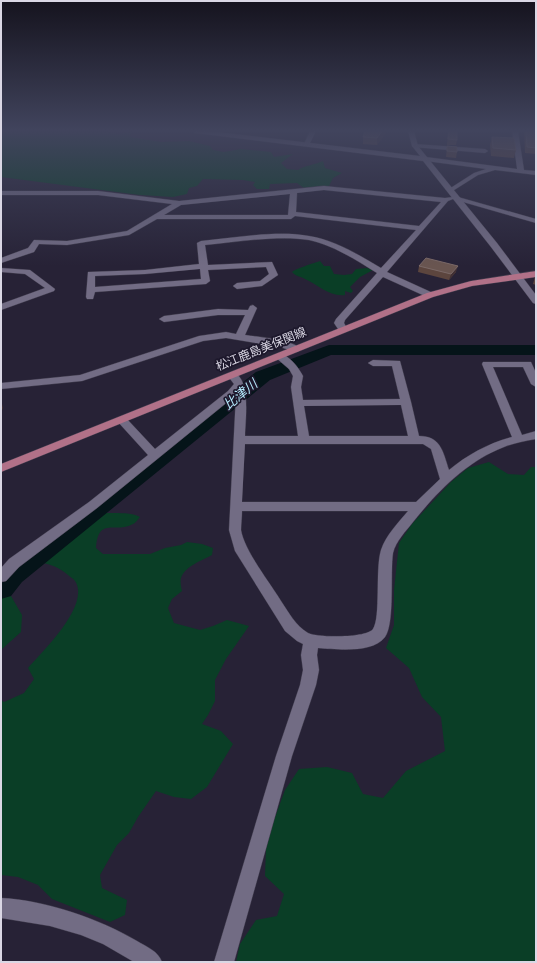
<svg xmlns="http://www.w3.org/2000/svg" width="537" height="963" font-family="Inter,'Noto Sans JP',sans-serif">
	<rect width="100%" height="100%" fill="#272236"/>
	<path fill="#0a3e26" d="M7 131H105L118 134 132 131 130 137 161 142 189 141 210 146 213 150 224 152 241 149 271 152 274 157 293 154 281 163 287 169 298 170C306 165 314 165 323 161L325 168 342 173 333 178 329 186 304 188 297 183 270 184 269 189H257L253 185 255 182 243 180 203 179 197 186 189 188 187 194 173 197 140 195 1 177V133Z
		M320 261 324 266H330L334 274 344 275 352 274 356 269 367 268 373 270 360 277 350 287 353 291 351 293 345 291V295C330 297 318 285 305 279 300 276 296 277 292 272 295 269 314 263 320 261Z
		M489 462 508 474 524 475 531 467H536V962H236L240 944 256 920 277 916 284 894 265 876 266 849 274 820 285 790 299 769 327 767 352 773 363 794 383 798 406 771 445 751 441 717 422 697 409 668 386 648 394 625V590L399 543 412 524 451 482 468 468Z
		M104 513C114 513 133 512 140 517 138 519 136 523 133 524 116 534 98 516 96 548L103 554H150L165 548 181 545 187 542 202 544 213 548 212 555C203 560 185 566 181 578 180 581 181 587 182 591L172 599 168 608 174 623 200 630 213 626 227 620 249 626 226 659 215 680V701L208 715 202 724 221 731 233 744 207 787 191 799 174 797 156 791 138 817 129 833 117 845 100 875 102 888 127 900 125 915 110 922 52 899 38 885 18 877 1 875V700L4 702 24 693 34 679 28 668C42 652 91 605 75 581 74 579 70 577 68 575 59 567 50 564 38 562L98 515Z
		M11 596 22 615 21 632 1 650V598Z"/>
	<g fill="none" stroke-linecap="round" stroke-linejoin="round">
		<path fill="#051419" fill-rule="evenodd" d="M329 345H536V355H331L270 380 22 582 11 596 1 599V572L4 568 256 372Z"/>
		<defs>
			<path id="street" d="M310 131H316L309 145H305L304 144Z
				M512 131H518L524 170 536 171V175L495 170 478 175 451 192 449 191V189L474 173 486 169 426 161 423 159 426 157 517 169Z
				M415 144 485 149 488 151 485 153 413 147 412 146Z
				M324 186 445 198 453 197V199L448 201 387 272 433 293 434 295 433 297H427L383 277 345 320 344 323 348 330 346 332H340L334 323 336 319 377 273C356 260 333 245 309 240 278 235 237 242 205 245L208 265 272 262 278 275 262 286 237 289 233 286 237 283 260 281 269 274 266 267 208 270 210 281 206 284 95 292 93 299H87L86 297 88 272 145 270 199 264 197 243 201 241C234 238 276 230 309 236 335 240 359 255 381 268L416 230 295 216 291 219H157L129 235 67 245 39 244 34 252 1 263V258L28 248 34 240 67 241 127 231 172 204 98 195H1V191H98L179 201ZM324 190 441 202 419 226 296 212 297 193ZM290 194 288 215H164L181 205ZM200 269 201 279 95 287V276L145 274Z
				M458 197 536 219V223L456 200 454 199Z
				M1 268 30 270 55 289 54 291 1 310V304L45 288 25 274 1 272Z
				M253 305 257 308 245 335C258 337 292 339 301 349L299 351 296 352 280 347 226 338 203 341 82 381 1 389V383L80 375 199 336 226 332 236 334 245 315H218L164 322 159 319 164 316 218 309 248 310 250 306Z
				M279 353C290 356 298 367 303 376L301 387 303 400 400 399 392 366H373L368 363 373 360 400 361 411 402 419 436C441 436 443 452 449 470 467 455 489 443 512 437L482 364 483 362H531L536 373V387L531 384 523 367H493L522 435 536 431V439C525 441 514 443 504 447 467 461 437 492 413 522 406 531 396 541 393 553 390 573 395 623 385 637 372 654 336 649 318 648L317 655 319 670 316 685 292 756 234 962H214L276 756 300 685 303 670 301 655 303 644 297 641 285 631 235 551 229 530 236 395 97 508 19 567 6 581 1 582V568L9 559 89 502 148 455 118 422 117 420 118 418H126L155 449 228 391 234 384 227 375 232 372C252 377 245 421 245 436H298L291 387 293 376 289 369 274 356ZM401 405 408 436H309L304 406ZM245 444H423L431 449 440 479 416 502H242ZM242 511H408C398 523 386 535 381 550 375 569 381 617 373 629 367 638 318 638 308 633 296 626 289 613 281 601 270 583 244 550 241 530 241 524 242 517 242 511Z"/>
			<path id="secondary" d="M192 131H209L420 156 412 146 408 131H414L418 146 497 243 536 295V304L533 303 491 247 423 161 195 133Z
				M1 898C45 900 100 919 137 941 147 947 158 951 162 962H134L103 944 81 935 50 926 1 918Z"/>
			<path id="primary" d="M536 271V277L472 286 433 297 1 472V464L427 293 471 281Z"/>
		</defs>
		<use href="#street" stroke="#403c4d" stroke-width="1"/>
		<use href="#secondary" stroke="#403c4d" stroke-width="1"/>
		<use href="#primary" stroke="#403c4d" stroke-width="1"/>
		<use href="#street" fill="#726c84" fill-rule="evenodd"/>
		<use href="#secondary" fill="#726c84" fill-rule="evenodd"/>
		<use href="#primary" fill="#b17188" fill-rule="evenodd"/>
	</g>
	<path fill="#5c453e" d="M365 131H387L377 145 363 144V137Z
		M448 131H457V140L456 145H447Z
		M524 131H536V155V154L525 153Z
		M492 137 516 150 514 158 491 156 490 145Z
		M447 146 457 152 456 158 446 157Z
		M419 266 456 272 449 280 418 272Z
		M536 273V285L533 284Z"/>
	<path fill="#413034" d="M382 131H387V132L377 145V138Z
		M458 266 456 272 449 280 451 274Z
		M1 400 3 408 1 413Z"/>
	<path fill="#695550" stroke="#7b6967" d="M365 131H382L377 138 363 137Z
		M449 131H457V140L448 139Z
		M526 131H536V148L527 147Z
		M492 137 514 138 516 150 493 148Z
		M447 146 457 147V152L447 151Z
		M426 258 458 266 451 274 419 266Z"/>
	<linearGradient id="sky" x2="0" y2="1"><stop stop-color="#15131e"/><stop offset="0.49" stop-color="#41445d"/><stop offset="1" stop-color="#41445d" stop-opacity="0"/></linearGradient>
	<rect width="537" height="266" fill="url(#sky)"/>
	<g text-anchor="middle" stroke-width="3.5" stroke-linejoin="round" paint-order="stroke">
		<g font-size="12" fill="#dad7e4" stroke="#1d182c">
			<text transform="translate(261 349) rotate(-22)" y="4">松江鹿島美保関線</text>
		</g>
		<g font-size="13" font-style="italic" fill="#b6ecfe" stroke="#1d182c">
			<text transform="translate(240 394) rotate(-39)" y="5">比津川</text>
		</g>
	</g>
	<rect width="537" height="963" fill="none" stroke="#dad7e4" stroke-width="4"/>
</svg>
